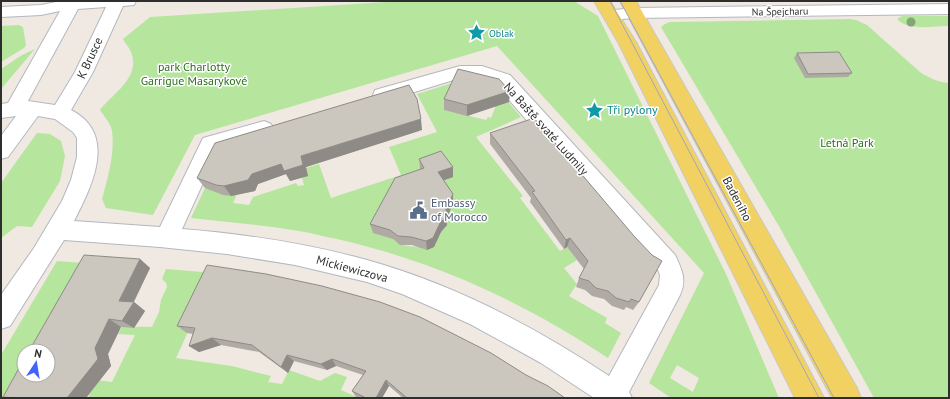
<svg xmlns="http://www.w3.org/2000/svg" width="950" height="399" font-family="'PT Sans',sans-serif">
	<rect width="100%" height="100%" fill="#efe9e1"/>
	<path fill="#b6e59e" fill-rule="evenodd" d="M402 1H574L598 16 726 274 779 398H671L649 383 704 273 497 46 195 135 153 215 106 208 102 199C108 178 115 153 112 131 111 124 104 116 100 110 112 94 139 79 132 55 131 50 126 44 123 39L150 17ZM677 365 699 378 693 392 670 378Z
		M903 16H949V26C934 26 909 31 898 20V18Z
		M850 19 856 20 867 25 920 72C929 78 938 82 949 83V398H874L780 228 661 27 665 24 670 22Z
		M19 25 23 27 26 45 24 48 1 62V26Z
		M35 49 1 89V69L22 55Z
		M459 81 445 110 486 120 488 117 491 118 501 93 521 117 476 137 523 196 520 198 560 251 567 247 577 260 564 268 577 284 569 296 607 318 605 323 621 333 608 358C523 302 437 262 337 239 325 237 312 233 299 231 263 225 227 222 191 218L205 188 219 189 217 193 231 196 237 194 233 203 249 205 253 197 296 183 298 186 304 185 302 178 308 175 306 168 319 164 331 198 401 175 389 147 437 132 417 94ZM453 203 447 217V225L441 232 434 247C421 246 402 249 393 239Z
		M37 133 50 134 61 141 65 156 60 181 32 227 17 226 1 238V183Z
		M57 261 96 264 34 351H24L22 398H1V355Z
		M166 269 215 273 176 358 232 366 271 376 268 382 282 384 289 370 320 381 335 373 347 377 341 390 359 398H88L96 380 112 382 135 335 118 334 122 327C133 328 140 326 152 327L159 312 161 300 167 287 166 283 162 279Z"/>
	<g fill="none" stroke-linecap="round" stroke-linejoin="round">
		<defs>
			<path id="minor" d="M61 1H136L134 5 123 6 93 72 71 110C118 134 92 186 74 221L160 227 203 138 264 121 271 124 274 129 271 134 218 150 182 229C244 234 306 243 367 260 453 284 534 326 609 376L659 285 660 275 658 270 496 85 480 78H460L382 102 375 100 373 95 375 90 460 66H482L510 75 675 255C682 270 687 280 680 295L629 392 632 398H594L541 363 470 324 402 294 367 282 295 265 227 254 160 247 64 240 10 326 1 329V295L34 248 62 201 71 180 77 157V138L73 132 55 119 38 116 8 157 1 159V136L16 116 1 118V104L8 103 60 11 41 15 1 17V7L41 5ZM106 7 75 72 55 105 28 101 78 9Z
				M949 4V14L634 18 611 20 605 19 603 15 605 11 634 8Z"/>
			<path id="major" d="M594 1H610L636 42 824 398H795L618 42Z
				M620 1H636L857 388 861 398H832Z"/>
		</defs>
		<use href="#minor" stroke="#b4b7c1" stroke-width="2"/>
		<use href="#major" stroke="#c9c9c9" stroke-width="2"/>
		<use href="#minor" fill="#fff" fill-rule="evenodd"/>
		<use href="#major" fill="#f2d163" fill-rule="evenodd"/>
		<path stroke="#a3a6b8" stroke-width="1" d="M610 1 819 398
			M620 1 834 398"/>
	</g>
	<circle fill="#84a574" cx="911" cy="22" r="4.5"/>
	<path fill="#afaba4" d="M797 53 852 73 848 77 805 78 794 58Z
		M510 91 509 102 467 116 444 110V99Z
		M422 130 306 167 308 176 290 181 286 174 258 184 255 191 231 196 223 195 205 188 197 178Z
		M490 133 639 302 633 310 626 307 624 310 612 306 604 299 592 296 585 290 576 287 579 278 584 269 567 247 564 249 530 202 531 198 490 144Z
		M419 159 453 177 444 180 453 194V203L447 218V225L441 232 434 247 427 250 412 245H400L393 239 373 233 370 224 420 169Z
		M140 259 150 268 134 302 145 311 134 328 121 327 108 354 111 366 86 398H7L3 397Z
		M177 326 526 375 565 398H403L389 386 382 398H359L356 397 352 391 363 375 336 366 327 370 294 361 288 373 259 352 221 345 199 352 189 346 193 334 187 333Z"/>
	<path fill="#8e8b86" d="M510 91 509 102 467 116V105Z
		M421 119 422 130 306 167 308 176 290 181 286 174 258 184 255 191 231 196 224 186 252 174 301 156Z
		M453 167V177L439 182 438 172Z
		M453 194V203L447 218V225L441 232 434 247 427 250 426 241 446 209Z
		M570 238 567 247 564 249 566 240Z
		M140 259 150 268 133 303 134 302 145 311 134 328 122 321 119 301Z
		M109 319 121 327 108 354 111 366 86 398H67Z
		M212 338 221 345 199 352 189 346Z
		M287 355 294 361 288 373 281 367Z
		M332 359 336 366 327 370 321 364Z
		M386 380 389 386 382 398H376Z"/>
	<path fill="#cbc7bf" stroke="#8e8b86" d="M839 52 852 73 808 74 797 53Z
		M458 69 499 79 510 91 467 105 444 99Z
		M409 85 417 99 421 119 301 156 303 165 284 171 281 164 252 174 248 180 224 186 216 185 197 178 215 143Z
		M534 118 634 236 652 255 662 261 639 302 631 299 629 302 616 298 608 291 596 288 589 281 579 278 588 261 570 238 566 240 532 192 535 191 490 133Z
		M441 151 453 167 438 172 453 194 446 209V217L440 223 433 238 426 241 411 237 398 236 390 230 370 224 395 178 424 168 419 159Z
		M84 255 140 259 119 301 134 302 122 321 109 319 95 348 98 359 67 398H17L3 397 24 359V375H48V351H29Z
		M207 265 266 274 322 286 380 302 420 317 491 353 526 375 548 386 565 398H407L386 380 376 398H366L352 391 366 371 332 359 321 364 287 355 281 367 252 345 212 338 189 346 195 328 177 326Z"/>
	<defs>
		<symbol id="sight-bare" viewBox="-9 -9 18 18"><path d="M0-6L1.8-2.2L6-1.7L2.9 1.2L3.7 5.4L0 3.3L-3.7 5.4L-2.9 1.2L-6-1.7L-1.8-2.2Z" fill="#0f9aa8" stroke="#fff" stroke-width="2.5" paint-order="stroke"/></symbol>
		<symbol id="civic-bare" viewBox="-9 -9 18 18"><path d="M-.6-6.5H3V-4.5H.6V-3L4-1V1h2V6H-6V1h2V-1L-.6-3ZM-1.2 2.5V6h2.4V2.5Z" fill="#5c6f8a" stroke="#fff" stroke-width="2.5" paint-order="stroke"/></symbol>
	</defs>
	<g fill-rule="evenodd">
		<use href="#sight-bare" x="464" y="20" width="25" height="25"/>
		<use href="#sight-bare" x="582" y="98" width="25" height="25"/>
		<use href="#civic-bare" x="406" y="198" width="25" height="25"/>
	</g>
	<g text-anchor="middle" stroke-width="3" stroke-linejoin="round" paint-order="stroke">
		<g font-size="10" fill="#2e2e2e" stroke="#fff">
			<text transform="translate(780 11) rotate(-1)" y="4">Na Špejcharu</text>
		</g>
		<g font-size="10" fill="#0d838f" stroke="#fff" text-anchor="start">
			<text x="489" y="37">Oblak</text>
		</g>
		<g font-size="12" fill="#2e2e2e" stroke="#fff">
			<text transform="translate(90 58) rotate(-65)" y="4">K Brusce</text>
			<text transform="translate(546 129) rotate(48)" y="4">Na Baště svaté Ludmily</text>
			<text transform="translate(737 199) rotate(62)" y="4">Badeniho</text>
			<text transform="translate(352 269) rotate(15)" y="4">Mickiewiczova</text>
		</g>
		<g font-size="12" fill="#2c6e1b" stroke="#fff">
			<text x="194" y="71">park Charlotty<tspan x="194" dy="14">Garrigue Masarykové</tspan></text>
			<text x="847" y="147">Letná Park</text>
		</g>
		<g font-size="12" fill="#0d838f" stroke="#fff" text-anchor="start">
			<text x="607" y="114">Tři pylony</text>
		</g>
		<g font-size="12" fill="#4e5e75" stroke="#fff" text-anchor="start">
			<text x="431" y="207">Embassy<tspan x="431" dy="14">of Morocco</tspan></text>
		</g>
	</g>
	<rect width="950" height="399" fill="none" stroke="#2e2e2e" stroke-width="4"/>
	<g transform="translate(36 363) rotate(12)"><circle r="19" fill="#ffffff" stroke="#ababab"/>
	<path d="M0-3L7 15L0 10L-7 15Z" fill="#4264fb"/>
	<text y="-6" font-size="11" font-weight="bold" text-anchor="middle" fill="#2e2e2e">N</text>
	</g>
</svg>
